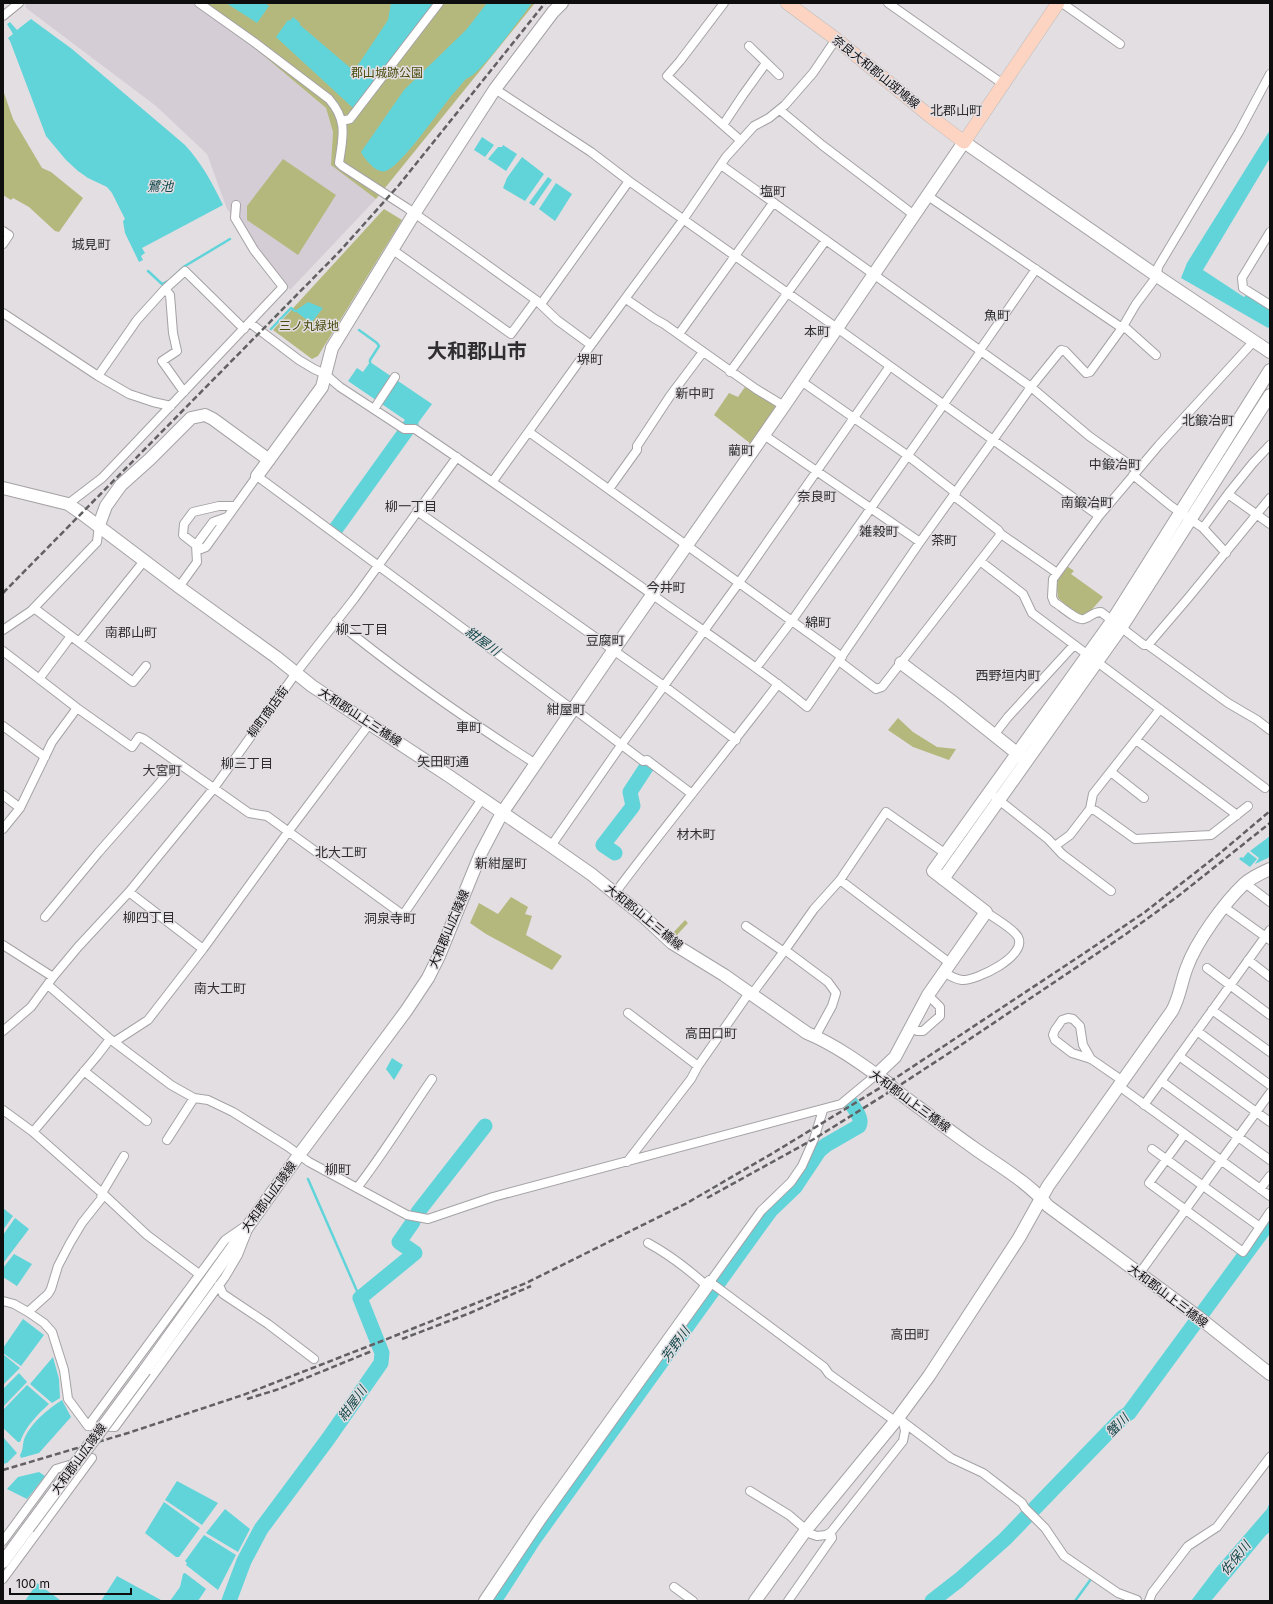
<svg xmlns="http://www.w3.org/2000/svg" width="1273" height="1604" font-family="Inter,'Noto Sans JP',sans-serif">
	<rect width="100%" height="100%" fill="#e2dee2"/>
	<path fill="#d5cdd5" d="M25 3H193L257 50 326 108 333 132 332 165 376 199 290 290 227 209 207 154 156 106 26 8Z"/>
	<path fill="#b4b87d" d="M193 3H535L376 199 331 165 333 132 326 108 257 50Z
		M3 90 13 119 42 168 51 172 83 198 59 232 55 231 29 207 13 198 11 200 3 195Z
		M283 159 336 195 298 255 247 220V206Z
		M384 209 402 220 318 356 312 359 273 330Z
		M745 387 781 405 751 444 714 415 729 393 738 397Z
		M1067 566 1074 571 1071 574 1103 597 1087 615H1077L1058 598 1056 581Z
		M898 718 913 732 937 747 956 749 949 760 913 747 888 730Z
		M511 897 528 907 525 914 532 916 526 935 562 956 552 970 486 934 470 923 479 903 498 914Z
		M685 920 688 923 677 935 675 941 671 935Z"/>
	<path fill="#61d4da" d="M226 3H265L269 6 257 23Z
		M391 3H435L353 108 276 37 288 20 290 21 293 17 300 23V25L354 71 388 20Z
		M487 3H532C515 25 494 56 474 74 472 76 469 77 466 79 461 84 457 90 452 95 439 111 402 165 386 171 376 174 365 159 361 152L404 90 466 30Z
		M31 19 72 49 185 145C203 165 211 181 223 205L142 248 145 253 141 256 143 260 139 262 125 233 123 221 125 219 112 193 107 187 88 178 78 171 66 160 46 136 10 41 8 38 13 34 7 24 10 22 17 30Z
		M1270 130V158L1203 270 1244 297 1247 294 1270 309V326L1268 328 1181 278 1187 263Z
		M482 137 494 145 485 157 474 150Z
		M503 145 517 154 506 171 488 159 498 147H502Z
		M522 157 544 174 525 201 503 188 507 178Z
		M548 177 552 180 534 206 529 203Z
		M556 183 572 194 555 221 539 209Z
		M308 302 323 308 311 323 295 311Z
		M370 362 432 404 418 423 414 426 348 381 357 368 363 372Z
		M1270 836V857L1255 864 1259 858 1250 851Z
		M1248 852 1257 859 1250 867 1239 859 1241 857 1243 858Z
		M392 1058 403 1065 394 1080 386 1069Z
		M3 1208 13 1216 3 1230Z
		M15 1218 29 1229 4 1262 3 1235Z
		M14 1254 32 1264 17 1286 3 1277V1268Z
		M23 1319 44 1335 21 1366 3 1353V1348Z
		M3 1354 20 1368 3 1385Z
		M53 1357 59 1379 60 1398 52 1403 30 1384Z
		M19 1373 27 1382 3 1407V1389Z
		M27 1385 49 1404C37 1415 26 1426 20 1442H18L3 1428V1410Z
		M62 1400 71 1417 39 1453 21 1458 20 1455C24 1449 22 1443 25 1437 32 1422 48 1409 62 1400Z
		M3 1437 17 1453 7 1463 3 1464Z
		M39 1472 45 1476 27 1499 7 1489 18 1477Z
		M177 1481 218 1503 202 1525 165 1500Z
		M164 1502 200 1528 179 1557H176L145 1533Z
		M1270 1502V1532L1266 1535 1211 1601H1191L1216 1568 1267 1509Z
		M225 1509 250 1529 238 1552 206 1533Z
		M204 1535 236 1555 218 1590 186 1565 187 1563 185 1561Z
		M185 1573 206 1589 198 1601H170L180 1587 183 1574Z
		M117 1576 161 1600 101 1601Z
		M37 1583 60 1600 59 1601H25Z"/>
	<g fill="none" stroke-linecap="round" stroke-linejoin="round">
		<path stroke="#61d4da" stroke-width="2.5" d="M148 271 162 284 168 281
			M173 277 185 266 230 239
			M271 329 291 308 295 311
			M359 330 377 343 379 346 370 360V362
			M308 1179 360 1298
			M1075 1601 1091 1579"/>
		<path stroke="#61d4da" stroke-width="15" d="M335 530 411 424
			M615 853 603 845 633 806 630 792 647 766
			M418 1212 485 1126
			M229 1601 244 1561 261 1529 328 1439 381 1363 382 1353 360 1298 415 1253 399 1242 413 1222
			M494 1601 534 1539 765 1218 771 1210 795 1187 819 1151 826 1145 859 1126C863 1119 855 1110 851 1103
			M932 1601 959 1580 1005 1539 1123 1417 1129 1413 1270 1221"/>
		<defs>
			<path id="street" d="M199 3 254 42 329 99C348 121 343 136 339 163L342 166 407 208 472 254 536 300 557 320 591 345
				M724 3 680 61 667 76 740 140
				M888 3 1003 84
				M1062 3 1120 44
				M3 16 19 3
				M749 46 779 75
				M495 89 591 152 629 181 837 328 1099 516
				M780 110 822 145 914 215
				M342 121 350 119 439 3
				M723 125 743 95 766 63
				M721 165 1031 387 1089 436 1137 470
				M928 196 1122 328 1127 329 1156 355
				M3 231 9 235 3 244
				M1270 232 1242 278 1243 288 1270 305
				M393 250 511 334 536 300
				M165 289 170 295 173 333 177 351 162 361 184 392
				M626 299 655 319 664 324 756 389 784 406
				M541 304 629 181
				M3 313 98 376 129 394 153 402 171 406
				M250 323 299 360 314 369 325 374 340 387 404 429H415C494 482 572 538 650 593 703 631 757 666 807 707L920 542 1031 387 1061 350 1065 351 1086 373 1090 372 1122 328 1136 304 1157 276 1158 267 1239 132 1270 74
				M679 334 773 203
				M1254 341 1159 445 1099 516 1053 579 1052 597 1054 602C1061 606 1077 621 1084 619 1091 617 1092 612 1101 612L1144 645H1148L1228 703 1257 720 1270 730
				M730 372 826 240
				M98 376 137 320 165 289 185 271 244 329
				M801 381 907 455 956 493
				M374 409 395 377
				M529 432 842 657
				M764 435 920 542
				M1133 475 1171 506 1203 528 1226 553
				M493 481 591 345 683 220 726 157 754 126 769 118 785 105 813 73 836 39
				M609 489 637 450V446L670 396 703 352
				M1228 494 1253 463 1270 445
				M954 496 998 530 1001 534
				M68 504 102 478 124 455 283 287 254 250 235 218 236 205
				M235 506H219L193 512 184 524 183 535 201 549 206 547 257 476 568 706 575 707 578 712 643 761 647 760 692 794
				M417 511 664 686 736 740
				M1203 528 1228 494 1270 524
				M980 561 1023 594 1032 613 1265 788
				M179 587 197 562 196 545 213 522 227 517
				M34 608 71 636
				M336 621C400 673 467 720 536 764
				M3 630 31 611 97 542 99 525
				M79 642 133 682 146 666
				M1148 645 1189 597 1270 498
				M3 651 77 708 132 747 139 737 144 739 249 813 267 816 403 915 482 799
				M839 661 876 689 882 687 1001 534 1057 573
				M756 668 791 622 979 354 980 350 1036 269
				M39 679 71 636 79 642 144 561
				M3 726 45 757
				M994 735 1008 717 1074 645
				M1136 740 1237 815
				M1111 772 1144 798
				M3 795 20 808
				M995 797 1048 839 1062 854 1111 891
				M1090 809 1096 811 1135 839 1211 835 1248 806
				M3 829 20 808 52 742 77 708
				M551 846 624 741 738 584 890 366
				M1055 846 1070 835 1090 809 1093 794 1160 709
				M840 880 951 964
				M1245 883 1270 902
				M129 892 203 949
				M615 893C668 822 725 754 778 684
				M1224 907 1270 940
				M45 917 98 853 177 763
				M746 926 784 952
				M3 945 53 977
				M785 950 828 982 836 993 832 1006 815 1037
				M1248 960 1270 977
				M1207 968 1270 1015
				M945 973C950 976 955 979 962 980 976 981 1028 956 1018 937 1014 929 994 918 986 912
				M48 985 110 1039 171 1085 194 1098 208 1100 233 1112 287 1146 309 1162 407 1215 428 1219 493 1197 841 1104 876 1075
				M1212 1010 1270 1052
				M628 1013 698 1066
				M911 1028 917 1031H923L940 1016V1007L928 995
				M3 1031 31 1007 53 977 78 947 129 892 214 788 296 673 354 599 457 457
				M1197 1031 1270 1085
				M114 1042 148 1020 203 949 288 832 370 723
				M1179 1056 1270 1122
				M1091 1059 1083 1045 1080 1026 1073 1019 1068 1018 1062 1020 1055 1030 1053 1035 1055 1040 1072 1053 1091 1059 1123 1081
				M84 1071 147 1121
				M1161 1081 1270 1160
				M1119 1086 1270 1196
				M1144 1105 1270 930
				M3 1110 33 1132 102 1193 147 1235 199 1274
				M823 1110 814 1139 802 1166 791 1182 761 1211 710 1282 824 1367 829 1374 895 1421
				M33 1132 97 1056 110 1039
				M1184 1135 1149 1183 1243 1252 1270 1212
				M167 1140 194 1098
				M1152 1149 1260 1227
				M627 1162 691 1079 698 1066 749 993 755 990 785 950 814 909 840 880 886 812 946 854
				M357 1188C384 1153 407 1115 432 1079
				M1260 1189 1270 1176
				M251 1222 238 1255 225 1277 115 1427 88 1426 225 1240Z
				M648 1243C670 1255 688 1269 707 1286
				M1139 1274 1270 1093
				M219 1285 223 1294 268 1324 314 1359
				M3 1301 14 1304 28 1312 48 1294 51 1289 58 1266 70 1243 82 1223 101 1199 102 1193 124 1156
				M28 1312 44 1323 52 1332 64 1370 68 1399 88 1426
				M898 1418 951 1458 983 1473 1022 1503 1025 1508 1045 1528 1064 1556 1118 1593 1137 1600V1601
				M750 1491 789 1515 811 1534 817 1536 826 1535 831 1532 903 1441 905 1431 903 1422
				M3 1541 56 1469 92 1458 3 1579
				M674 1587 693 1601
				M788 1601 832 1538 831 1532
				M1149 1601 1152 1593 1188 1546 1217 1527 1270 1457"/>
			<path id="secondary" d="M257 476 322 387 332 348 414 214 495 89 553 12 562 3
				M3 488 68 504 81 513 179 587 276 657 312 686 449 776 551 846 591 874 643 916 672 943 724 975 807 1033C836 1045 863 1065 888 1083L894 1089C921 1109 947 1129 974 1148 999 1166 1028 1182 1048 1206L1197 1316 1270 1374
				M99 525 106 506 121 485 150 459 191 418 205 415 213 419 269 460
				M901 663 949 699 1023 758
				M943 879 1121 628 1270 395
				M876 1075 895 1057 928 995 986 912 933 871 1112 621 1270 370
				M145 1370 299 1155 406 1011 428 978 439 956 481 853 502 813 613 651 784 406 964 142 1157 276 1270 352
				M3 1562 28 1528
				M485 1601 540 1519 710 1282
				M755 1601 806 1530 898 1418 929 1376 1019 1238 1048 1186 1172 1011C1180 997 1181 982 1187 967 1196 942 1224 903 1244 884 1251 878 1261 873 1270 869"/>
			<path id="primary" d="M787 3 836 39 931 117 964 142 1058 3"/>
		</defs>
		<use href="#street" stroke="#a5a2a5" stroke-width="10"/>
		<use href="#secondary" stroke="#a5a2a5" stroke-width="14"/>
		<use href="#primary" stroke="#bcbcbc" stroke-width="14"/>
		<use href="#street" stroke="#fff" stroke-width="8"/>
		<use href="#secondary" stroke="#fff" stroke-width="12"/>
		<use href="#primary" stroke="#fdd4c2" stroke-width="13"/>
		<path stroke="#626062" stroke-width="2.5" stroke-dasharray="6 3" stroke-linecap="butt" d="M3 593 340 251 399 185 545 3
			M707 1198 814 1139 894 1089 949 1053 1126 934 1177 897 1270 823
			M402 1339 470 1313 531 1286
			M247 1399 279 1389 372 1351
			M3 1470 128 1433 243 1395 382 1341 526 1283 687 1203 773 1153 888 1083 1080 956 1145 912 1219 854 1270 811"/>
		<defs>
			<path id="secondary-bridge" d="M28 1528 145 1370"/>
		</defs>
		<use href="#secondary-bridge" stroke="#a5a2a5" stroke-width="14" stroke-linecap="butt"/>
		<use href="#secondary-bridge" stroke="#fff" stroke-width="12"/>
	</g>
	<g text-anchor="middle" stroke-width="3" stroke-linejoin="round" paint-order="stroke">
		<g font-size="12" fill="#0f0e0f" stroke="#e2dee2">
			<text transform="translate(876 72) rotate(39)" y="4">奈良大和郡山斑鳩線</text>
			<text transform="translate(268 712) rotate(-54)" y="4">柳町商店街</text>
			<text transform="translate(360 717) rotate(33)" y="4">大和郡山上三橋線</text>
			<text transform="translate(644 917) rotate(39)" y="4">大和郡山上三橋線</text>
			<text transform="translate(449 929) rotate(-67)" y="4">大和郡山広陵線</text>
			<text transform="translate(910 1101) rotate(36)" y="4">大和郡山上三橋線</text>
			<text transform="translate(269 1197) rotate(-54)" y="4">大和郡山広陵線</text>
			<text transform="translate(1168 1296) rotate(37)" y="4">大和郡山上三橋線</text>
			<text transform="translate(79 1459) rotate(-54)" y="4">大和郡山広陵線</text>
		</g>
		<g font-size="12" fill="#494b0d" stroke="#e2dee2">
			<text x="387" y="77">郡山城跡公園</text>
			<text x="309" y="330">三ノ丸緑地</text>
		</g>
		<g font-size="13" fill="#302e30" stroke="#e2dee2">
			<text x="956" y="115">北郡山町</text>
			<text x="773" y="196">塩町</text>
			<text x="91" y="249">城見町</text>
			<text x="997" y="320">魚町</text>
			<text x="817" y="336">本町</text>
			<text x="590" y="364">堺町</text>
			<text x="695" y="398">新中町</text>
			<text x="1208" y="425">北鍛冶町</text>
			<text x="741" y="455">藺町</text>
			<text x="1115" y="469">中鍛冶町</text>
			<text x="817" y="501">奈良町</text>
			<text x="1087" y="507">南鍛冶町</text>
			<text x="411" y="511">柳一丁目</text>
			<text x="879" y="536">雑穀町</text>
			<text x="944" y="545">茶町</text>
			<text x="666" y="592">今井町</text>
			<text x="818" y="627">綿町</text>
			<text x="362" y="634">柳二丁目</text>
			<text x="131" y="637">南郡山町</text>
			<text x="605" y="645">豆腐町</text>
			<text x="1008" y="680">西野垣内町</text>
			<text x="566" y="714">紺屋町</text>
			<text x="469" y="732">車町</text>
			<text x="443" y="766">矢田町通</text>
			<text x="247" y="768">柳三丁目</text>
			<text x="162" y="775">大宮町</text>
			<text x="696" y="839">材木町</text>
			<text x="341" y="857">北大工町</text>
			<text x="501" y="868">新紺屋町</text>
			<text x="149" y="922">柳四丁目</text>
			<text x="390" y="923">洞泉寺町</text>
			<text x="220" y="993">南大工町</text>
			<text x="711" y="1038">高田口町</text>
			<text x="338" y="1174">柳町</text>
			<text x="910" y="1339">高田町</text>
		</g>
		<g font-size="13" font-style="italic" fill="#14484b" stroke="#e2dee2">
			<text x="160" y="191">鷺池</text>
			<text transform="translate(483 641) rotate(36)" y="5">紺屋川</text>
			<text transform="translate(675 1344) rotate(-54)" y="5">芳野川</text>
			<text transform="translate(352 1403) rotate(-54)" y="5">紺屋川</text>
			<text transform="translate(1117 1425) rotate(-46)" y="5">蟹川</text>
			<text transform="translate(1235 1558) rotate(-51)" y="5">佐保川</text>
		</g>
		<g font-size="20" font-weight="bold" fill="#302e30" stroke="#e2dee2">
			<text x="477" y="358">大和郡山市</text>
		</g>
	</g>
	<rect width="1273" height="1604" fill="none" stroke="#0f0e0f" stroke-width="8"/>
	<path d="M10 1588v6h121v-6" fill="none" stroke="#0f0e0f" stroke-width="2"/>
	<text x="16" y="1588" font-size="12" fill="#0f0e0f" stroke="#e2dee2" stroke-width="3" paint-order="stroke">100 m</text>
</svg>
